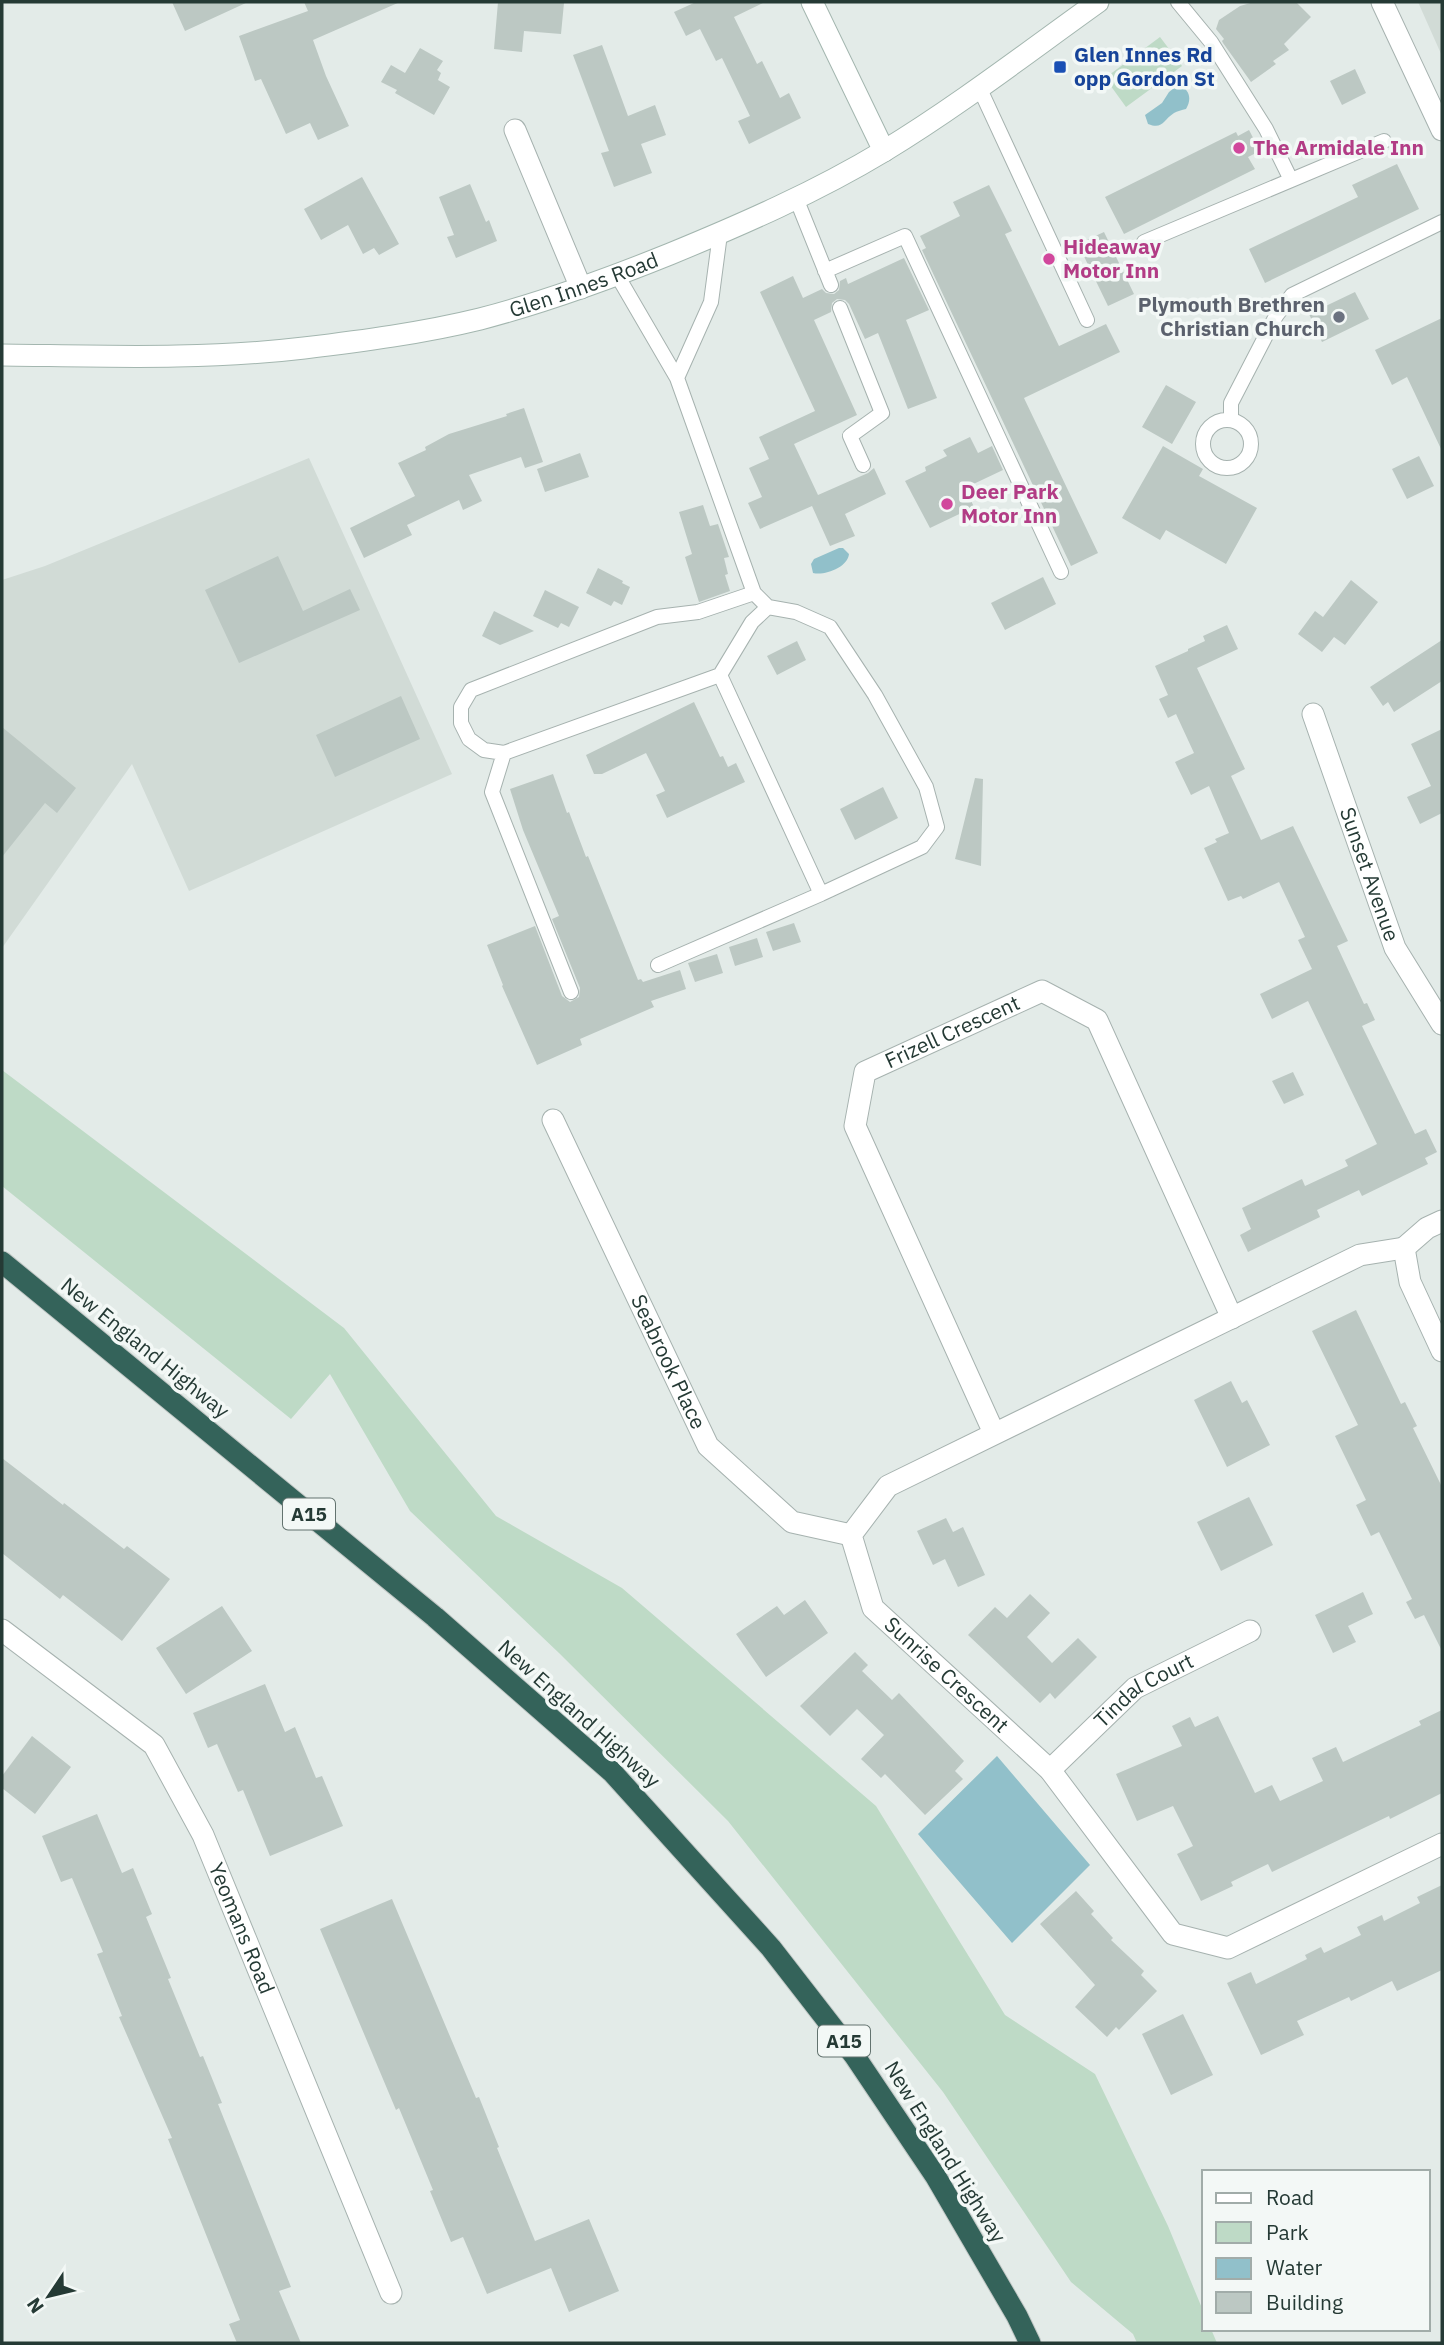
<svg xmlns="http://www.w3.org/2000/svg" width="1444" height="2345" font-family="'IBM Plex Sans',sans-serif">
	<rect width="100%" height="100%" fill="#e3ebe8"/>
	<path fill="#d1dbd6" d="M1418 2H1442V56Z
		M309 458 452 774 189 891 132 764 2 948V580L45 566Z"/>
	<path fill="#bedac6" d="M1160 37 1182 66 1126 107 1105 78Z
		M2 1070 344 1328 496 1516 622 1588 876 1806 1005 2015 1095 2074 1168 2226 1204 2313V2329H1211L1217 2343H1137L1133 2334 1071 2282 943 2092 728 1821 559 1653 410 1511 330 1374 291 1419 2 1186Z"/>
	<path fill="#91c0ca" d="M1178 85C1190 89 1192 99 1186 109 1182 110 1177 111 1174 113 1163 120 1163 130 1148 124L1145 115 1162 103 1169 92Z
		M839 548H843L849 554C848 567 825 576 813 573L811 564 814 559Z
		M997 1756 1090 1865 1012 1943 918 1834Z"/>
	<path fill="#bcc8c3" d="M172 2H248L185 31Z
		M304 2H400L313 40 326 76 349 126 318 140 310 123 286 134 261 79 255 81 239 36 308 11Z
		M498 2 564 3 561 34 524 31 522 52 494 49Z
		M696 2H765L734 17 757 64 762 61 780 98 789 93 801 118 749 144 738 121 750 116 722 58 716 61 700 29 686 36 674 12Z
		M1254 2H1296L1311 17 1284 44 1289 50 1273 61 1276 64 1251 82 1223 43 1222 41 1224 39 1216 29 1219 20 1240 6Z
		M602 45 628 116 655 105 666 135 641 144 652 173 614 187 601 153 609 151 573 55Z
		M420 48 443 61 437 70 441 73 438 80 450 87 434 115 395 93 397 90 381 82 391 65 405 73Z
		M1355 69 1366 93 1342 105 1330 81Z
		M1249 130 1260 151 1248 157 1255 169 1124 234 1105 197 1236 132 1238 136Z
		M1397 164 1419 209 1265 283 1249 249 1358 197 1352 185Z
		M362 177 399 244 379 255 374 248 363 254 348 225 321 240 304 209Z
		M470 184 486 222 489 220 497 241 456 258 447 237 454 235 439 197Z
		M989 185 1012 231 1005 234 1059 346 1106 324 1120 352 1024 398 1098 553 1071 566 922 250 926 248 920 236 960 216 953 202Z
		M1104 232 1134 294 1108 306 1078 244Z
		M904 258 929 310 906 320 937 398 908 409 878 333 865 339 849 304 845 300 837 299 832 303 831 312 814 320 857 415 794 444 818 495 868 473 874 468 886 494 845 514 855 536 830 546 812 506 760 529 748 503 762 497 749 468 769 459 759 437 815 411 760 292 793 276 803 298 822 289 826 293 834 294 839 290 840 281 846 278 848 284Z
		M1355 292 1369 319 1322 342 1309 314Z
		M1442 318V451L1407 377 1392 385 1375 350Z
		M1166 385 1196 402 1172 444 1142 427Z
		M524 408 543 462 525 468 521 457 469 475 482 501 463 510 459 500 407 525 412 535 364 558 350 528 415 496 398 463 426 450 425 447 449 434 507 416 506 414Z
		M970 437 978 453 992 446 1003 470 965 488 974 507 930 528 905 481 926 471 925 467 947 456 943 450Z
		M1163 446 1203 469 1199 476 1257 508 1226 564 1166 530 1160 540 1122 518Z
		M580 453 589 477 545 492 537 469Z
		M1419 456 1434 486 1407 499 1392 469Z
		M703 505 710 526 718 524 729 557 724 558 728 574 725 575 730 591 699 602 685 557 692 554 679 512Z
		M278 556 303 611 350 589 360 610 239 663 205 590Z
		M598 568 623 581 622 583 630 587 622 605 614 601 611 606 586 593Z
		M1043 577 1056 604 1005 630 991 603Z
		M1351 580 1378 602 1345 645 1334 637 1322 652 1298 634 1315 611 1323 617Z
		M545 590 579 607 569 627 561 623 558 628 533 616Z
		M494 611 534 631 500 645 482 636Z
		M1227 625 1238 649 1197 668 1245 769 1231 776 1261 840 1293 826 1348 941 1337 946 1364 1004 1367 1003 1375 1020 1362 1026 1415 1134 1426 1129 1437 1152 1425 1158 1428 1164 1362 1196 1359 1190 1317 1210 1320 1217 1248 1252 1240 1235 1251 1229 1242 1208 1302 1179 1305 1186 1348 1166 1345 1160 1377 1144 1308 1001 1272 1019 1260 994 1312 969 1298 940 1305 937 1279 882 1243 899 1241 896 1228 901 1204 848 1217 842 1215 839 1229 833 1209 786 1191 795 1175 762 1194 753 1176 714 1168 718 1159 699 1168 695 1155 666 1188 651V649L1205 641 1203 636Z
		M1442 640V681L1394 712 1388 702 1383 706 1370 687Z
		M797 641 806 660 777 675 767 656Z
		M401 696 420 739 335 777 316 735Z
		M694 702 720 757 723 756 728 767 736 763 745 782 667 818 656 795 665 791 646 753 602 774H594L586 755Z
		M2 727 76 788 57 813 45 803 2 857Z
		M1442 729V813L1420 824 1407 797 1431 786 1411 744Z
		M553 774 567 813 569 812 586 857 588 856 638 980 641 979 643 982 680 970 686 989 651 1001 654 1007 580 1039 582 1045 537 1065 502 986 503 985 487 945 535 926 562 996 570 1002 579 997 580 988 552 919 559 916 523 830 510 789Z
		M975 778 983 779 981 866 955 859Z
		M883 787 898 818 855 840 840 809Z
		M794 923 801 942 773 951 766 932Z
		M757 938 763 957 735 966 729 947Z
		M717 954 723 973 695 982 688 963Z
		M1293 1072 1304 1095 1284 1104 1272 1081Z
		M1356 1310 1401 1404 1405 1402 1417 1426 1413 1428 1442 1487V1651L1424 1615 1415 1619 1406 1602 1412 1599 1379 1532 1371 1536 1356 1505 1366 1500 1335 1436 1358 1425 1312 1331Z
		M1231 1381 1242 1403 1247 1400 1270 1445 1227 1467 1194 1400Z
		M2 1458 63 1505 64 1503 124 1549 127 1546 170 1579 122 1641 63 1595 60 1599 2 1553Z
		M1249 1497 1273 1545 1221 1571 1197 1522Z
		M946 1518 953 1532 963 1527 985 1575 958 1587 945 1559 933 1565 917 1531Z
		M1363 1592 1373 1614 1348 1626 1356 1642 1333 1653 1315 1615Z
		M1030 1594 1050 1613 1027 1637 1052 1663 1078 1638 1097 1657 1055 1699 1050 1693 1040 1703 968 1635 995 1607 1007 1618Z
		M805 1600 828 1633 766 1677 736 1634 777 1606 784 1615Z
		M222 1606 252 1651 186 1694 156 1648Z
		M855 1652 868 1665 862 1671 892 1700 899 1693 964 1761 955 1771 963 1779 925 1815 885 1774 881 1778 861 1759 884 1735 857 1709 830 1736 800 1706Z
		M265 1684 285 1732 295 1727 316 1778 322 1776 343 1826 270 1856 243 1790 238 1792 217 1744 208 1748 193 1713Z
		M1442 1710V1793L1390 1819 1389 1816 1272 1872 1268 1864 1231 1882 1233 1886 1201 1901 1177 1854 1193 1846 1173 1806 1137 1821 1116 1774 1182 1746 1172 1726 1190 1717 1195 1727 1218 1716 1255 1793 1272 1785 1280 1801 1323 1781 1312 1758 1336 1747 1343 1762 1421 1725 1419 1721Z
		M32 1736 71 1767 35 1814 2 1788V1776Z
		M97 1814 122 1873 133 1868 152 1914 146 1917 171 1978 168 1979 200 2057 203 2056 222 2103 218 2104 291 2287 279 2291 301 2343H237L229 2324 240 2320 168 2139 172 2138 119 2017 122 2016 97 1954 103 1952 72 1878 61 1882 42 1836Z
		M1442 1885V1970L1397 1991 1392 1981 1351 2001 1349 1997 1297 2021 1304 2035 1261 2055 1227 1983 1251 1972 1256 1984 1307 1959 1305 1955 1321 1947 1324 1953 1361 1935 1357 1927 1382 1915 1384 1921 1420 1903 1417 1897Z
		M1076 1891 1094 1911 1091 1914 1113 1938 1111 1940 1144 1971 1141 1975 1157 1991 1119 2030 1116 2027 1107 2037 1075 2007 1095 1985 1040 1924Z
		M392 1899 476 2098 479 2097 499 2147 497 2148 535 2241 589 2219 619 2291 569 2312 551 2268 487 2294 463 2237 451 2242 430 2191 433 2190 399 2108 396 2110 320 1929Z
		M1183 2014 1213 2075 1171 2095 1142 2034Z"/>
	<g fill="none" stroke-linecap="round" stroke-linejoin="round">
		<defs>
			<path id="lane" d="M1178 2 1211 42 1266 129 1291 180
				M979 87 1087 320
				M796 198 831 285
				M1144 242 1384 141
				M825 271 905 236 1061 572
				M617 275 677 378 754 593 768 607 796 612 830 627 875 695 926 787 937 827 922 847 821 894 658 965
				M840 308 882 413 850 436 863 465
				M677 378 711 302 720 234
				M1231 420V403L1276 316 1292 295 1442 222
				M1203 444a24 24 0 1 1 48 0a24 24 0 1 1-48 0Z
				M768 607 752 622 720 675 821 894
				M504 753 720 675
				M571 992 492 792 504 753 484 750 469 739 461 723V707L471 690 657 617 698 612 754 593"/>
			<g id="street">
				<path d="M1382 2 1442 130"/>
				<path d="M515 130 581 288"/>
				<path id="s1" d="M1313 714 1395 948 1442 1024"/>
				<path id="s2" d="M553 1120 708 1446 792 1522 851 1535"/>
				<path id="s3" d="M1404 1248 1360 1255 888 1486 851 1535 873 1608 1050 1770 1173 1934 1228 1948 1442 1844"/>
				<path d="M1404 1248 1410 1282 1442 1351"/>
				<path d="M1404 1248 1427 1228 1442 1221"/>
				<path id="s4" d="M994 1433 855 1126 865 1072 1042 991 1097 1020 1232 1318"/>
				<path id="s5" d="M2 1630 154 1745 203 1835 391 2293"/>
				<path id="s6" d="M1050 1770 1135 1688 1250 1631"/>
			</g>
			<g id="secondary">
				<path d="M812 2 884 151"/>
				<path id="s7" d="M2 355C102 356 204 360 304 348 362 341 423 333 480 319 545 302 608 279 670 254 743 224 816 192 884 151 958 106 1028 52 1098 2"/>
			</g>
			<path id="highway" d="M2 1262 435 1617 612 1772 771 1948 854 2055 936 2177 1017 2316 1030 2343"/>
		</defs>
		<use href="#lane" stroke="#a6b2af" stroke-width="16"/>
		<use href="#street" stroke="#a6b2af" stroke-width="23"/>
		<use href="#secondary" stroke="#a3b6af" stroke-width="23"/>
		<use href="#highway" stroke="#c2c8c6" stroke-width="23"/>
		<use href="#lane" stroke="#fff" stroke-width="14"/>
		<use href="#street" stroke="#fff" stroke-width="21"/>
		<use href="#secondary" stroke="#fff" stroke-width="21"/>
		<use href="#highway" stroke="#34635a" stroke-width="21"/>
	</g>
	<rect fill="#1a4fb4" stroke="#f3f8f6" stroke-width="2.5" x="1053" y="60" width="14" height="14" rx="3.5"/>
	<g fill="#d1479c" stroke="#f3f8f6" stroke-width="2.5">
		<circle cx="1239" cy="148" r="7"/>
		<circle cx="1049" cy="259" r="7"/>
		<circle cx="947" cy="504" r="7"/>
	</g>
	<circle fill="#6b7280" stroke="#f3f8f6" stroke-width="2.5" cx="1339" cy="317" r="7"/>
	<g text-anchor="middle" stroke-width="7" stroke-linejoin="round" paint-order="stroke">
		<g fill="#f3f8f6" stroke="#63736f" stroke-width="2">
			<rect x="283" y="1498.5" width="52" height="31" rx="5"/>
			<rect x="818" y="2025.5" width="52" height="31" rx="5"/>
		</g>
		<g font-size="19" font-weight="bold" fill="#253a35">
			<text x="309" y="1521">A15</text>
			<text x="844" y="2048">A15</text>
		</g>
		<g font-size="21" font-weight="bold" fill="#164399" stroke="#f3f8f6" text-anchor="start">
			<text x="1074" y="62">Glen Innes Rd<tspan x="1074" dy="24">opp Gordon St</tspan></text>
		</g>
		<g font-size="21" font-weight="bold" fill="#b23c85" stroke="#f3f8f6" text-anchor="start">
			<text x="1253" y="155">The Armidale Inn</text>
			<text x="1063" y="254">Hideaway<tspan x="1063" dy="24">Motor Inn</tspan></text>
			<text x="961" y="499">Deer Park<tspan x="961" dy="24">Motor Inn</tspan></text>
		</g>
		<g font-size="21" fill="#253a35" stroke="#f3f8f6">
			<text dy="7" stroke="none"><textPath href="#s7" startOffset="590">Glen Innes Road</textPath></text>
			<text dy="7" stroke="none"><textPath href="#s1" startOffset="170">Sunset Avenue</textPath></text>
			<text dy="7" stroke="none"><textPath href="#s4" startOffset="488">Frizell Crescent</textPath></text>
			<text transform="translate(145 1348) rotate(39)" y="7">New England Highway</text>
			<text dy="7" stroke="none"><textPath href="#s2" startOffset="268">Seabrook Place</textPath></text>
			<text dy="7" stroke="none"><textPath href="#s3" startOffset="807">Sunrise Crescent</textPath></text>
			<text dy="7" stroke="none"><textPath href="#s6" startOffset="124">Tindal Court</textPath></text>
			<text transform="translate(579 1714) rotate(42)" y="7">New England Highway</text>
			<text dy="7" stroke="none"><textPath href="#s5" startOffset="394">Yeomans Road</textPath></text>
			<text transform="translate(945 2152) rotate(58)" y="7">New England Highway</text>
		</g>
		<g font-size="21" font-weight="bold" fill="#5b616d" stroke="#f3f8f6" text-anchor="end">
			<text x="1325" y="312">Plymouth Brethren<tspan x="1325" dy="24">Christian Church</tspan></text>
		</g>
	</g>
	<rect width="1444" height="2345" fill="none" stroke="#253a35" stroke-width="7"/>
	<rect x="1202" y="2170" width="228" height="161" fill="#f3f8f6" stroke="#a1aca9" stroke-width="2"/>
	<rect x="1216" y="2193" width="35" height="10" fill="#ffffff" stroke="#a1aca9" stroke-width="2"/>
	<text x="1266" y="2205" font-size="21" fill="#253a35">Road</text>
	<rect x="1216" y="2222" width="35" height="21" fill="#bedac6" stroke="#a1aca9" stroke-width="2"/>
	<text x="1266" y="2240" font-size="21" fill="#253a35">Park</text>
	<rect x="1216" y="2258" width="35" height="21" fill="#91c0ca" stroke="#a1aca9" stroke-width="2"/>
	<text x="1266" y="2275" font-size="21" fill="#253a35">Water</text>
	<rect x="1216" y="2292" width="35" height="21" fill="#bcc8c3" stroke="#a1aca9" stroke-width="2"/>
	<text x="1266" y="2310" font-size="21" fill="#253a35">Building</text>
	<g transform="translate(49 2296) rotate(235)" stroke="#f3f8f6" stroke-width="5" paint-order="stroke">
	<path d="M0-5L12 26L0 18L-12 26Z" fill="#253a35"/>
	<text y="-10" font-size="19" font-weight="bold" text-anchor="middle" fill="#253a35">N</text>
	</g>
</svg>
